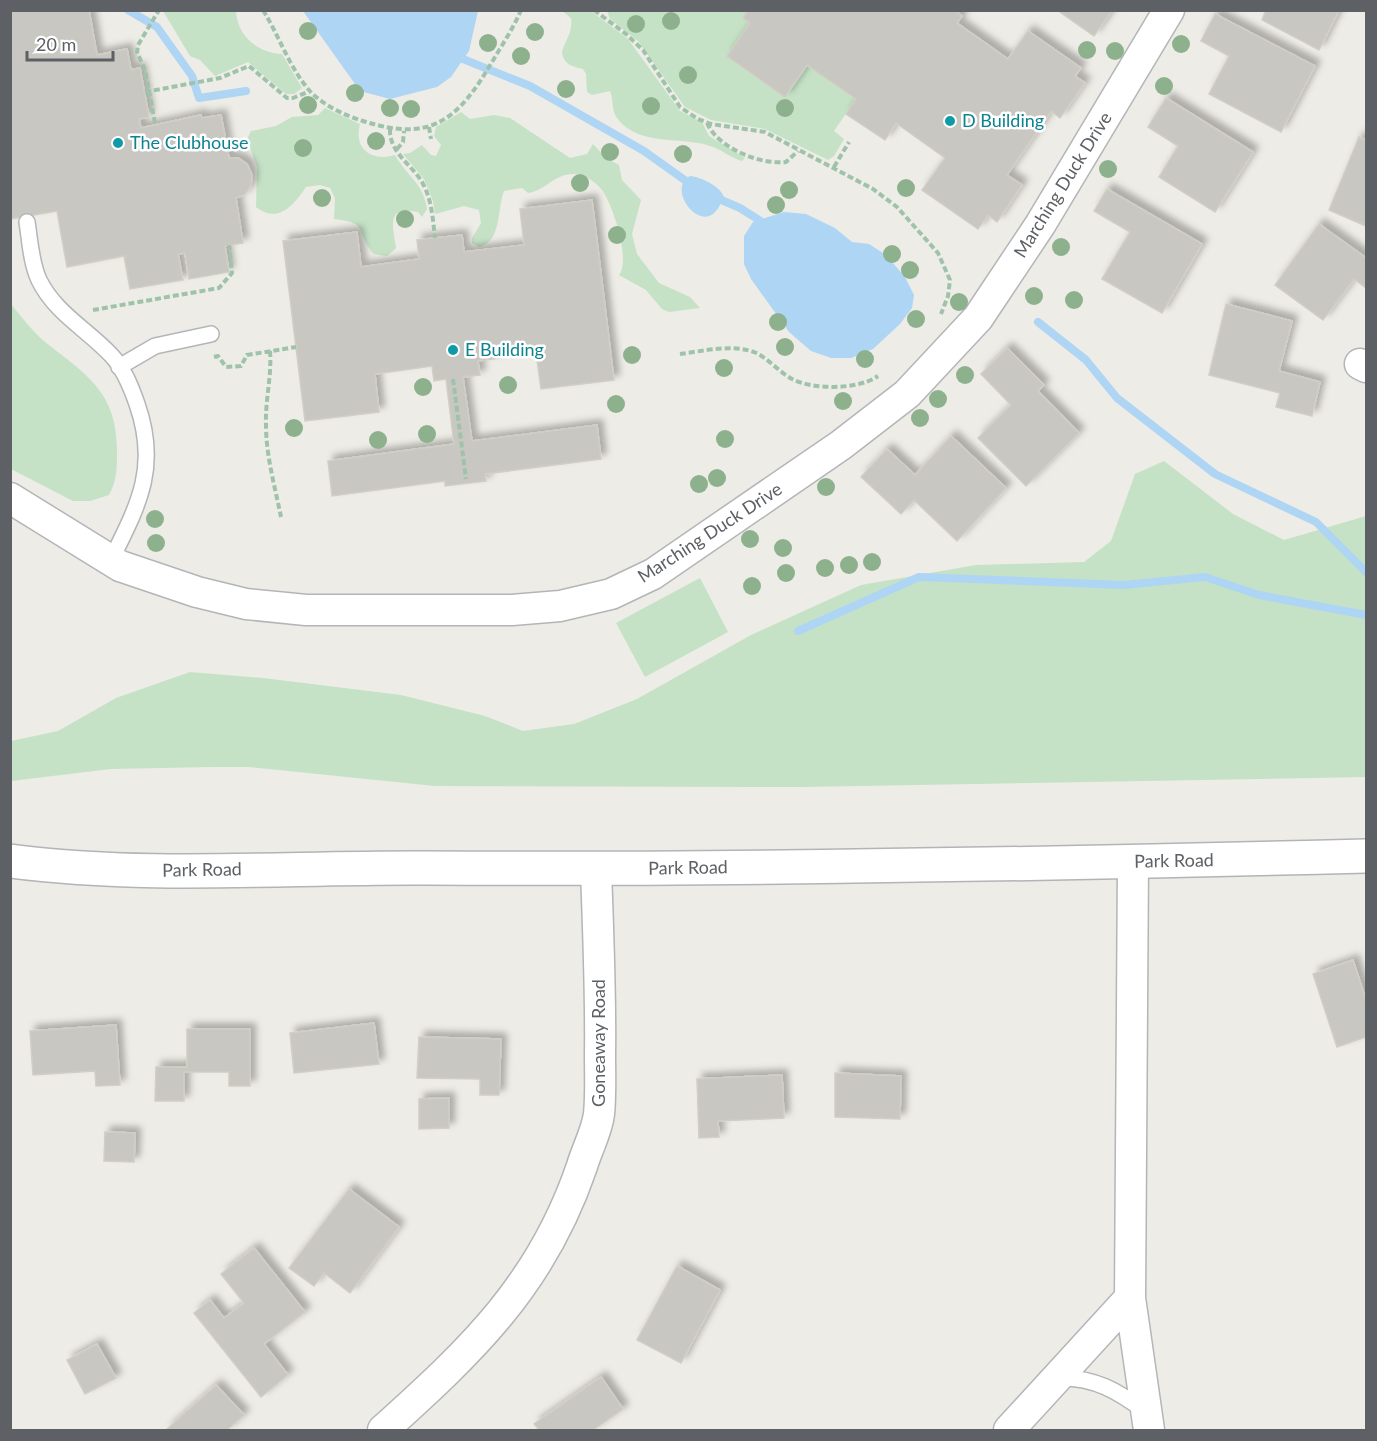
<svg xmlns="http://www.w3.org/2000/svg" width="1377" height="1441" font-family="Lato,sans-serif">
	<defs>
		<filter id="shadow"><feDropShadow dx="5.5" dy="-5.5" stdDeviation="3" flood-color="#0004"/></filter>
	</defs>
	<rect width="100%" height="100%" fill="#edece6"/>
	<path fill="#c5e2c6" d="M163 11H236C237 36 258 53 282 54L302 88 294 94H286L248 62 215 76 200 60 190 56Z
		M562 11H591L628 39 680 111 702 122 709 136 745 158 742 161C731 158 724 151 713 147 683 135 639 148 617 118 611 110 614 100 610 91L592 95 587 92 586 74 583 69C571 66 564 65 562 52 566 38 573 33 571 18Z
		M607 11H748L743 18 750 23 785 96 807 65 856 99 834 131 844 139 834 156 828 160 765 129 711 120 685 107 638 41 610 19Z
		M325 108 360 124C353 149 372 162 395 155 407 177 423 182 427 209L422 217 418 212C385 205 393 226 396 248L387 256 374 254C354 231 371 223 334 219L335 198 330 188 320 185 306 187C293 206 278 224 256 207L257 167 247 139 251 131 276 126 292 117 318 115Z
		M461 112 470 119 494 115 510 118 570 158 587 154 593 144 606 158 619 165 622 180 641 200 632 234 637 254 659 283 690 297 700 308 669 312 662 309 646 290 619 275C631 260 613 205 602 190 596 182 584 174 574 174 555 173 545 191 528 193L522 188 504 191C497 208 502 242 479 247L472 243V238L481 223 479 210 464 206 435 214 433 201 424 179 403 154 410 153 422 145 431 155 436 156 441 145 434 136 436 127Z
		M11 304C21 316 32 331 45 342 87 375 117 392 117 451 117 468 117 480 109 495L90 501H73L11 469Z
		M1164 461 1233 514 1284 540 1366 516V777L801 787 435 786 249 767H213L111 769 11 781V741L58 731 116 698 190 672 263 678 401 695 485 716 523 731 574 724 637 699 751 635 861 585 976 565 1084 562 1111 541 1135 474Z
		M700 578 728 632 645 677 616 623Z"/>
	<path fill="#afd5f4" d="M303 11H478L469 51 451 77 437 87 390 99 360 91Z
		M690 176C701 177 720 186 724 197 721 202 719 209 714 213 697 229 667 188 690 176Z
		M784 212 806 214 835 228 852 242 869 244 886 255 905 277 914 295 912 308 900 324 873 349 851 358H831L811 351 789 332 751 279 744 264V236L753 222Z"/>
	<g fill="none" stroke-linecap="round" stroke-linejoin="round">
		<path stroke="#afd5f4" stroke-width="8" d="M128 10 157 27 192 76 199 98 246 91
			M463 59 530 86 644 151 693 186
			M712 196 740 208 767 225
			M1038 322 1086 360 1117 398 1215 474 1316 522 1366 572
			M798 631 919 577 1124 585 1205 577 1259 595 1366 615"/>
	</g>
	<path fill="#c9c7c2" stroke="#d1cec5" stroke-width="1.5" filter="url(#shadow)" d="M10 10H89L97 55 127 49 131 70 140 68 149 117 139 119 141 128 201 115 202 118 221 115 229 158H238L247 164 252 175 251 186 244 195 236 198 243 243 225 246 229 272 189 279 185 253 178 254 183 280 130 289 124 256 67 267 57 211 10 219Z
		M748 10H959L957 12 962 16 957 23 1008 59 1028 31 1081 68 1075 76 1085 83 1060 118 1051 111 1007 175 1022 185 997 222 988 215 978 229 922 190 945 158 896 123 885 140 846 114 856 99 807 65 785 97 727 56 750 23 743 18Z
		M1057 10H1112L1094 36Z
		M1266 10H1339L1319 50 1262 20Z
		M1215 14 1315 66 1281 132 1209 94 1229 56 1201 41Z
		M1166 98 1253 152 1215 212 1159 177 1178 146 1148 127Z
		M1359 137 1366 140V226L1329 210Z
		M1107 189 1202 244 1162 313 1102 279 1130 232 1094 211Z
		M592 200 614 380 541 389 536 353 478 361 480 375 463 377 472 441 597 425 601 459 485 474 486 481 445 486V481L332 496 328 461 454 444 446 379 434 381 432 366 375 374 379 412 305 421 283 241 357 232 361 267 419 259 417 240 462 235 464 252 524 245 520 209Z
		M1319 224 1366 258V288L1354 279 1323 320 1275 285Z
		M1226 304 1292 321 1279 371 1320 382 1312 416 1276 407 1280 393 1209 375Z
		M1007 348 1044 385 1038 391 1079 433 1026 486 978 438 1011 405 981 374Z
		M951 436 1006 488 957 541 914 500 901 514 861 477 887 449 915 475Z
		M1353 960 1366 1000V1037L1337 1047 1313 974Z
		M374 1023 379 1064 294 1073 290 1033Z
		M116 1025 120 1085 96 1086 95 1071 33 1075 30 1031Z
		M187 1029H250V1086H229V1072H184V1101H155L156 1067H187Z
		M419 1037 501 1039 499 1095H480V1079L417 1078Z
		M835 1073 901 1076 900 1119 835 1117Z
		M782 1075 784 1118 718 1121 719 1137 699 1138 697 1079Z
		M449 1098V1128L419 1129V1099Z
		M105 1132 135 1133 134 1162 104 1161Z
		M349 1189 399 1227 350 1293 324 1273 314 1286 289 1268Z
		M254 1248 305 1312 264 1344 288 1375 261 1397 194 1313 210 1300 224 1318 244 1303 221 1274Z
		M677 1266 720 1290 681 1363 637 1340Z
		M97 1344 116 1378 85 1394 67 1360Z
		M601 1377 623 1409 593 1430H539L534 1424Z
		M216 1385 244 1415 227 1430H166Z"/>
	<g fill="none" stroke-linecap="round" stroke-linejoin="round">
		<defs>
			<path id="service" d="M27 222C30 241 31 263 39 280 55 313 88 330 112 356 124 369 131 387 137 404 159 467 139 504 111 560
				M119 367 155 346 211 334
				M1059 1378C1094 1377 1118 1391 1146 1412"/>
			<path id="minor" d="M1360 364 1366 367
				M10 498 120 566 197 592 246 604 306 610H512L560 606 611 594 653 574 841 445 907 394 978 318 1040 225 1169 10
				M1130 1298 1133 862
				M383 1430C473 1349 542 1284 582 1166 587 1149 597 1131 599 1114 601 1095 600 1074 600 1055 601 993 598 931 596 869
				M1009 1430 1130 1298 1149 1430"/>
			<path id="secondary" d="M10 861C148 879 287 867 426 868 739 870 1053 864 1366 856"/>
		</defs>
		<use href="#service" stroke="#b3b5b8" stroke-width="18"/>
		<use href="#minor" stroke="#b3b5b8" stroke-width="33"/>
		<use href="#secondary" stroke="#b2b4b8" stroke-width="36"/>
		<path stroke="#9fc2aa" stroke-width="4" stroke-dasharray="6 3" stroke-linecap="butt" d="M263 10C279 36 289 66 308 89 322 105 344 115 363 121 431 143 458 120 492 62 502 45 513 29 521 10
			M594 10 626 34 643 50 680 107 698 119 711 124 765 132 873 189 897 207 938 253 950 280 948 296 941 314
			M145 92 220 78 249 66 287 98H293L310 91
			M155 123 145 70 137 52 138 45 159 10
			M707 123C718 148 760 165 786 162L798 151
			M429 127 431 139
			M390 129C389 155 416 166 425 188 432 203 433 221 435 238
			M397 149 403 142 404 131
			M834 167 849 142
			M93 310 219 288 232 273 229 245
			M270 351C272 376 265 400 266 425 266 456 275 487 281 517
			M680 354C703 351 732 344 754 352 768 358 779 372 792 379 813 390 858 390 878 376
			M214 357 218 356 226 367 241 366 247 355 296 347
			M453 379 466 479"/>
		<use href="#service" stroke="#fff" stroke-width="15"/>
		<use href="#minor" stroke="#fff" stroke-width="30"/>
		<use href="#secondary" stroke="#fff" stroke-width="33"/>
	</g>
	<g fill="#8eb18d">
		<circle cx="671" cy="21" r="9"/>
		<circle cx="636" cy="24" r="9"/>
		<circle cx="308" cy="31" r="9"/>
		<circle cx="535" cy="32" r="9"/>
		<circle cx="488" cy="43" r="9"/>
		<circle cx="1181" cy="44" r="9"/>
		<circle cx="1087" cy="50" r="9"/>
		<circle cx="1115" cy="51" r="9"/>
		<circle cx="521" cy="56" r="9"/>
		<circle cx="688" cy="75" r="9"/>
		<circle cx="1164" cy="86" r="9"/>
		<circle cx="566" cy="89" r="9"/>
		<circle cx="355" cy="93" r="9"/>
		<circle cx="308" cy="105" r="9"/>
		<circle cx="651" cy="106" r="9"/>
		<circle cx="390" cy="108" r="9"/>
		<circle cx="785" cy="108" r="9"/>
		<circle cx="411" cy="109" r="9"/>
		<circle cx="376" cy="141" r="9"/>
		<circle cx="303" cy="148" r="9"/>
		<circle cx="610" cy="152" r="9"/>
		<circle cx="683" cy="154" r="9"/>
		<circle cx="1108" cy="169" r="9"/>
		<circle cx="580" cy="183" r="9"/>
		<circle cx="906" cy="188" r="9"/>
		<circle cx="789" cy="190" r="9"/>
		<circle cx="322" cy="198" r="9"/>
		<circle cx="776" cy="205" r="9"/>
		<circle cx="405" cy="219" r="9"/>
		<circle cx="617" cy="235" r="9"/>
		<circle cx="1061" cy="247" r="9"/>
		<circle cx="892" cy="254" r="9"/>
		<circle cx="910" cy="270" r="9"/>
		<circle cx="1034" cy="296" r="9"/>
		<circle cx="1074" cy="300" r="9"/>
		<circle cx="959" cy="302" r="9"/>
		<circle cx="916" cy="319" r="9"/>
		<circle cx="778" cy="322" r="9"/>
		<circle cx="785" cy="347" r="9"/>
		<circle cx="632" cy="355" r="9"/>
		<circle cx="865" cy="359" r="9"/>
		<circle cx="724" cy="368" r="9"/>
		<circle cx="965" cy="375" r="9"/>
		<circle cx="508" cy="385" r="9"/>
		<circle cx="423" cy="387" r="9"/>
		<circle cx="938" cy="399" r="9"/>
		<circle cx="843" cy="401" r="9"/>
		<circle cx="616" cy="404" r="9"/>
		<circle cx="920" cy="418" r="9"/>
		<circle cx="294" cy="428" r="9"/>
		<circle cx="427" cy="434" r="9"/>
		<circle cx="725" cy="439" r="9"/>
		<circle cx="378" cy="440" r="9"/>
		<circle cx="717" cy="478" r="9"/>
		<circle cx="699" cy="484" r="9"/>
		<circle cx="826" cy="487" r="9"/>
		<circle cx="155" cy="519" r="9"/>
		<circle cx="750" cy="539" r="9"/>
		<circle cx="156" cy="543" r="9"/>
		<circle cx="783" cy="548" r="9"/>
		<circle cx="872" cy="562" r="9"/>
		<circle cx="849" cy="565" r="9"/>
		<circle cx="825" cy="568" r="9"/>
		<circle cx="786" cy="573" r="9"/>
		<circle cx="752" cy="586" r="9"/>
	</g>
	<g fill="#0f9aa8" stroke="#fff" stroke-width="2">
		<circle cx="950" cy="121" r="6"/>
		<circle cx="118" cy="143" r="6"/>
		<circle cx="453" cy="350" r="6"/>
	</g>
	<g text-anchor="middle" stroke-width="5" stroke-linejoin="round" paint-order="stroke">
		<g font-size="18" fill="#0d838f" stroke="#fff" text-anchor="start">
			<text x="962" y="127">D Building</text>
			<text x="130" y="149">The Clubhouse</text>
			<text x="465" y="356">E Building</text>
		</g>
		<g font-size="18" fill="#5d6064" stroke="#fff">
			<text transform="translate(1063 185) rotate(-58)" y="6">Marching Duck Drive</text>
			<text transform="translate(710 533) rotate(-33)" y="6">Marching Duck Drive</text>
			<text transform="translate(1174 861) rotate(-1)" y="6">Park Road</text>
			<text transform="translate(688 868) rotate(-1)" y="6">Park Road</text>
			<text transform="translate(202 870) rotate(-1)" y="6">Park Road</text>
			<text transform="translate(599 1043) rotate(-90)" y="6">Goneaway Road</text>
		</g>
	</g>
	<rect width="1377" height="1441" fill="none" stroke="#5d6064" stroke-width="24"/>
	<path d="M27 51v9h86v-9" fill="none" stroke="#5d6064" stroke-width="3"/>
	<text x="36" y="51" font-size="18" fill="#5d6064" stroke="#ffffff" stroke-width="4.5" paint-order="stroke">20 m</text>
</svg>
